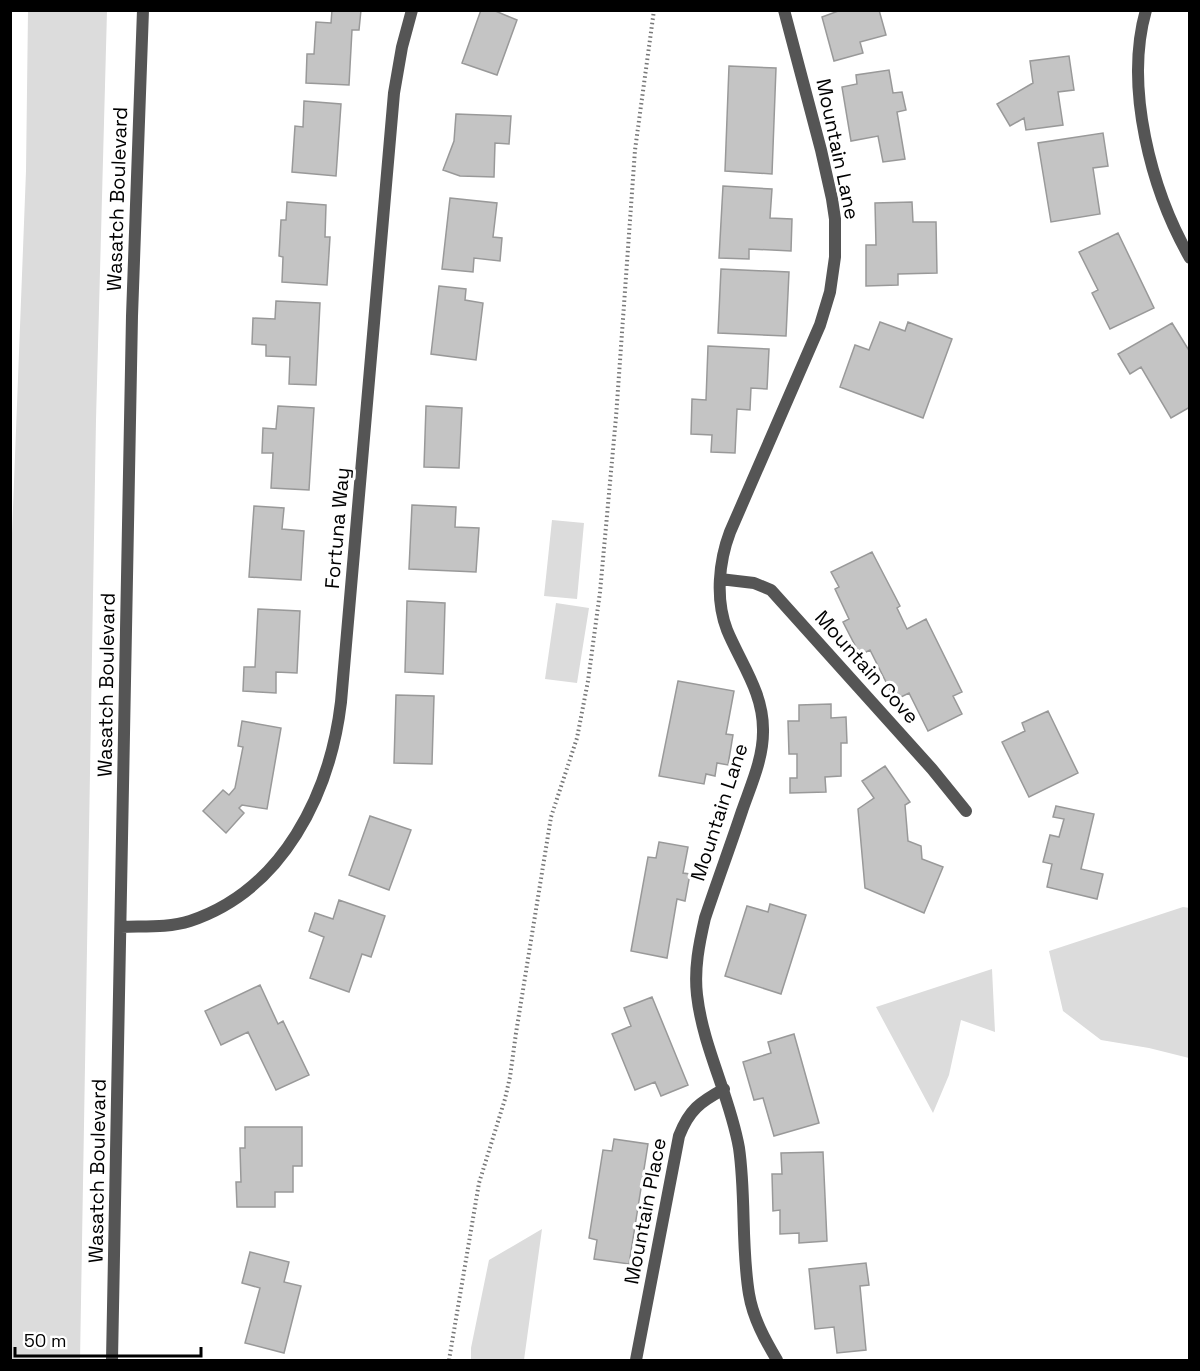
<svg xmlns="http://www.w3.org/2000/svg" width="1200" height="1371" font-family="'Space Grotesk',sans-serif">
	<rect width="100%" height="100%" fill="#fff"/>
	<path fill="#dcdcdc" d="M28 11H107L96 420 80 1360H10V586L26 171Z
		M552 520 584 523 577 599 544 596Z
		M556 603 589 608 577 683 545 679Z
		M1183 907 1190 908 1189 1058 1149 1048 1101 1040 1063 1011 1049 951Z
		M992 969 995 1032 961 1020 949 1075 933 1113 876 1007Z
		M542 1229 524 1360H471V1348L489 1260Z"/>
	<path fill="#c4c4c4" stroke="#999" stroke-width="1.5" d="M332 10H361L359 30H352L349 85 306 83 307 54H314L316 22 331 23Z
		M481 10H493L517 20 497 75 462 63Z
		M841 10H879L886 35 860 42 863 53 834 61 822 17Z
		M1069 56 1074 90 1058 92 1063 125 1026 130 1024 118 1010 126 997 104 1033 83 1030 61Z
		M729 66 776 68 772 174 725 171Z
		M889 70 893 93 902 92 906 110 897 112 905 159 883 162 878 136 851 141 842 87 857 84 856 75Z
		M304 101 341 104 336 176 292 172 295 126 303 127Z
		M456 114 511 116 509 144 495 143 494 177 460 176 443 170 454 141Z
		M1103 133 1108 166 1093 168 1100 214 1051 222 1038 143Z
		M723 186 772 189 770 218 792 219 791 251 749 249V259L719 258Z
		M450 198 497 203 493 237 502 238 500 261 474 258 473 272 442 269Z
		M287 202 326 205 325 237H330L327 285 282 282 283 257 279 256 281 220H286Z
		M912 202 913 222H936L937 273 898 274V285L866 286V245H876L875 203Z
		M1118 233 1154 308 1110 329 1092 293 1098 290 1079 252Z
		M721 269 789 272 786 336 718 333Z
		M439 286 466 289 465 300 483 303 476 360 431 354Z
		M276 301 320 303 316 385 289 384 290 357 266 356V345L252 344 253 318 275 319Z
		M880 322 905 331 908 322 952 339 923 418 840 387 855 345 869 350Z
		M1172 323 1190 352V407L1171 418 1141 367 1130 374 1118 354Z
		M708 346 769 349 767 389 751 388 750 410 737 409 735 453 711 452 712 435 691 434 692 399 706 400Z
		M278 406 314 408 309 490 271 488 273 453H262L263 428 276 429Z
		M426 406 462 408 459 468 424 467Z
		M412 505 456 507 455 527 479 528 476 572 409 569Z
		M254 506 284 508 282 529 304 531 301 580 249 577Z
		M872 552 900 606 897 608 907 629 926 619 962 692 953 696 962 714 928 731 909 693 895 700 870 650 860 655 843 622 849 619 835 589 839 587 831 572Z
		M407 601 445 603 443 674 405 672Z
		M258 609 300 611 297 673 276 672V693L243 691 244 667H255Z
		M678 681 734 691 726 734 733 735 728 765 717 763 715 776 706 774 704 784 659 776Z
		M396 695 434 696 432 764 394 763Z
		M831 704V718L846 717 847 743H841V776L825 777 826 792 790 793V778H797V754H789L788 721H799V705Z
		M1048 711 1078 773 1029 797 1002 742 1025 731 1022 723Z
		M242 721 281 728 267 809 242 805 239 808 244 813 226 833 203 811 223 790 229 795 235 788 243 747 238 746Z
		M885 766 910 802 905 805 908 841 921 846 922 859 943 867 924 913 865 888 858 809 874 798 862 781Z
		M1056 806 1094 814 1081 869 1103 874 1097 899 1047 887 1052 864 1043 862 1050 835 1059 837 1064 819 1053 817Z
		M370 816 411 830 389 890 349 875Z
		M659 842 688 847 683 873 690 874 685 901 677 899 667 958 631 951 648 857 656 858Z
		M339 900 385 916 371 957 362 954 349 992 310 978 324 937 309 931 315 913 333 919Z
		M770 904 806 915 781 994 725 976 747 906 768 912Z
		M260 985 278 1024 283 1021 309 1075 276 1090 248 1032 221 1045 205 1011Z
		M652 997 688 1085 661 1096 655 1082 635 1090 612 1034 631 1026 624 1008Z
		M794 1034 819 1123 774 1136 763 1098 754 1100 743 1062 771 1053 768 1042Z
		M245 1127H302V1166H293V1192H275V1207H237L236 1182H241L240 1148H245Z
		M614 1139 648 1144 629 1264 594 1259 597 1240 589 1238 603 1150 612 1151Z
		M823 1152 827 1241 799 1243V1233L780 1234V1210L773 1211 772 1174H782L781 1153Z
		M250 1252 289 1262 284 1282 301 1286 284 1353 245 1343 260 1288 242 1283Z
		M866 1263 869 1285 860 1286 866 1350 837 1353 834 1327 815 1329 809 1269Z"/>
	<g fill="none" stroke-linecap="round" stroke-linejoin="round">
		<path stroke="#777" stroke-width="4" stroke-dasharray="1.5 3" stroke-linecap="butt" d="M449 1360 479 1183 505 1099 510 1077 516 1033 551 817 577 738 588 681 600 592 616 417 635 150 654 10"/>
		<path stroke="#555" stroke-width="12" d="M1146 10C1124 87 1151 190 1190 258
			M720 579 754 583 771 590 932 769 966 811
			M636 1360 679 1136C689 1110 700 1102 724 1089
			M777 1360C765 1340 753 1318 749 1294 741 1246 746 1196 739 1148 730 1096 703 1048 697 995 694 969 699 944 705 918 717 882 730 847 742 811 751 785 763 759 763 732 764 693 741 664 727 630 715 599 719 561 730 532L820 325 830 292 835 257V219L832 199 821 150 784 10"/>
		<path stroke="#555" stroke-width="12" d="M121 927C143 926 168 928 190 921 283 890 330 794 341 702L394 93 402 47 412 10
			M112 1360 132 316 143 10"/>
	</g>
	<g text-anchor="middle" stroke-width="6" stroke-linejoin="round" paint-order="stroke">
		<g font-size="20" fill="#000" stroke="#fff">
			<text transform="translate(838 149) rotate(78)" y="7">Mountain Lane</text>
			<text transform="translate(117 199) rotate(-88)" y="7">Wasatch Boulevard</text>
			<text transform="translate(337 528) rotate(-85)" y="7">Fortuna Way</text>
			<text transform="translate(867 667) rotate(48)" y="7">Mountain Cove</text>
			<text transform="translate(106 685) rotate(-89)" y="7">Wasatch Boulevard</text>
			<text transform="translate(719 812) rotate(-72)" y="7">Mountain Lane</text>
			<text transform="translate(97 1171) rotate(-89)" y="7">Wasatch Boulevard</text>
			<text transform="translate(645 1211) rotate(-79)" y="7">Mountain Place</text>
		</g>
	</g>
	<rect width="1200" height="1371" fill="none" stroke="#000000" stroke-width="24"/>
	<path d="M15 1347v9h186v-9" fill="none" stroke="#000000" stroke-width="3"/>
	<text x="24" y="1347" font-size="18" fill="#000000" stroke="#ffffff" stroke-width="4.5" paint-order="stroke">50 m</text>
</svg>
